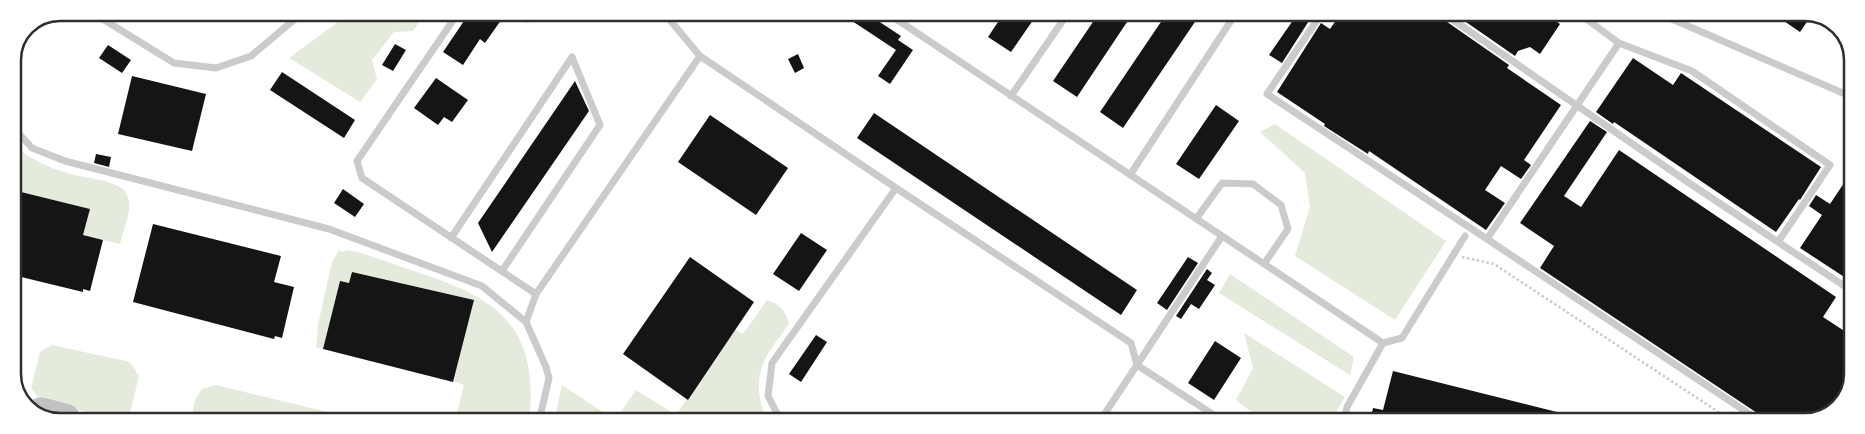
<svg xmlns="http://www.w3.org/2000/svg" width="1865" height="434" font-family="'Open Sans',sans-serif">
	<rect width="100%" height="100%" fill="#fff"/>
	<path fill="#e4ebdd" d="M350 13H426L413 31 394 32 372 60 377 79 360 102 289 58Z
		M1275 124 1446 241 1395 320 1295 256 1310 207 1305 173 1260 132Z
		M13 145C29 158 47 167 67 173 83 178 109 179 123 189 126 192 129 198 129 203 131 212 122 234 120 244L83 235 90 209 13 190Z
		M339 250 342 252 348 250 358 252C380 259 401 267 423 274 475 292 520 311 529 371 531 388 532 404 528 421H455L464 385 453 381 474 300 352 272 349 283 340 281 323 349 316 347 318 332 317 329 332 262Z
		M1230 274 1354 357 1350 375 1219 293Z
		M767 300C779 304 786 311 789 323 781 337 766 352 762 367 756 385 759 405 768 421H554L562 385 615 420 636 390 676 415 735 329 743 334Z
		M1244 333 1345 397 1331 421H1263L1236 400 1253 368Z
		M52 345 130 362 139 376 130 413 118 420 36 399 37 396 31 388 40 352Z
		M216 385 352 418 355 421H191L195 400 202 389Z"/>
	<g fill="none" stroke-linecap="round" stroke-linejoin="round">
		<path stroke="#c1c1c1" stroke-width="35" d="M41 415 64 421"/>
	</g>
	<path fill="#151515" d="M485 13H506L485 43 480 39 463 65 443 52 468 15 479 22Z
		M840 13H866L901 36 898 40 913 50 890 84 878 76 896 50Z
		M1004 13H1038L1011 52 988 37Z
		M1099 13H1133L1077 97 1053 81Z
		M1167 13H1201L1123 128 1100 112Z
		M1298 13H1314L1282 63 1269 55Z
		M1341 13H1438L1440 17 1509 65 1507 68 1561 105 1524 160 1531 165 1521 179 1501 166 1485 190 1505 203 1486 230 1369 151 1368 154 1324 126 1325 124 1277 92 1321 23 1330 29Z
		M1453 13H1544L1560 24 1540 54 1530 47 1518 51 1515 56Z
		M1772 13H1813L1800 32Z
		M395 44 406 50 393 71 382 65Z
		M108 45 131 60 122 73 99 58Z
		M798 54 804 68 795 73 788 59Z
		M1633 58 1673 85 1681 73 1821 167 1800 200 1799 199 1776 232 1614 122 1613 124 1596 112Z
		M282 72 355 120 344 138 270 90Z
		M132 76 206 94 192 151 118 134Z
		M436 78 468 100 452 122 444 117 438 125 414 108Z
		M575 81 589 111 492 252 478 223Z
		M1216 105 1239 121 1199 179 1176 164Z
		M874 113 1137 290 1121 315 857 138Z
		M710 115 788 168 756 215 678 162Z
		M1590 121 1607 132 1564 196 1581 207 1619 150 1836 297 1823 317 1852 336V383L1834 411 1805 422 1767 421 1763 417 1540 268 1554 246 1520 223Z
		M96 154 111 157 109 167 94 163Z
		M1852 171V282L1800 248 1822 215 1809 206 1816 195 1830 204Z
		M343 189 364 204 355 217 334 203Z
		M13 190 90 209 83 235 103 240 90 291 83 289V292L13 275Z
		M153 224 281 256 274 282 294 287 282 338 275 336 274 339 133 302Z
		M801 233 827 250 799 291 773 274Z
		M690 257 754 302 688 400 623 354Z
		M1188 257 1198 263 1167 310 1157 303Z
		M1207 269 1212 273 1207 280 1215 285 1199 309 1191 304 1181 319 1176 316Z
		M352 272 474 300 453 382 323 349 340 281 349 283Z
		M816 335 827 342 801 382 789 374Z
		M1215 341 1241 358 1214 400 1188 383Z
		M1393 371 1581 418 1580 421H1370L1373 408 1383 410Z"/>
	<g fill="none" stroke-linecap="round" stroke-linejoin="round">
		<path stroke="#cbcbcb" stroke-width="2.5" stroke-dasharray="2.5 2.5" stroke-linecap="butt" d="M1462 257 1494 264 1732 421"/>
		<path stroke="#cbcbcb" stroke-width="7" d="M93 13 174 63 216 68 251 56 302 13
			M458 13 357 161 362 178 536 294
			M523 13 527 19
			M664 13 700 56 896 188 1131 343 1137 365 1223 421
			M887 13 1383 343 1347 407 1344 421
			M1322 13 1267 94 1487 239
			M1443 13 1692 185 1852 291
			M1578 13 1619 43 1487 239 1760 421
			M1658 13 1852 97
			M899 21 905 13
			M1680 23 1687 13
			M1619 43 1692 71 1830 165 1778 242
			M1011 96 1068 13
			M13 127 32 148 65 161 329 229 482 286 526 322 546 367 549 378 539 421
			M1130 175 1236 13
			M1196 219 1222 183 1253 184 1281 205 1288 229 1264 264
			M451 238 572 57 600 125 502 271
			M526 322 536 294 700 56
			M1383 343 1402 338 1465 236
			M781 421 768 396 772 363 896 188
			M1100 421 1222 236"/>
	</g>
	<path d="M0 0H1865V434H0ZM60 21H1805A39 39 0 0 1 1844 60V374A39 39 0 0 1 1805 413H60A39 39 0 0 1 21 374V60A39 39 0 0 1 60 21Z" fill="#fff" fill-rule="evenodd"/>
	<path fill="none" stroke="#2e2e2e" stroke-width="2.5" d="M60 21H1805A39 39 0 0 1 1844 60V374A39 39 0 0 1 1805 413H60A39 39 0 0 1 21 374V60A39 39 0 0 1 60 21Z"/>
</svg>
